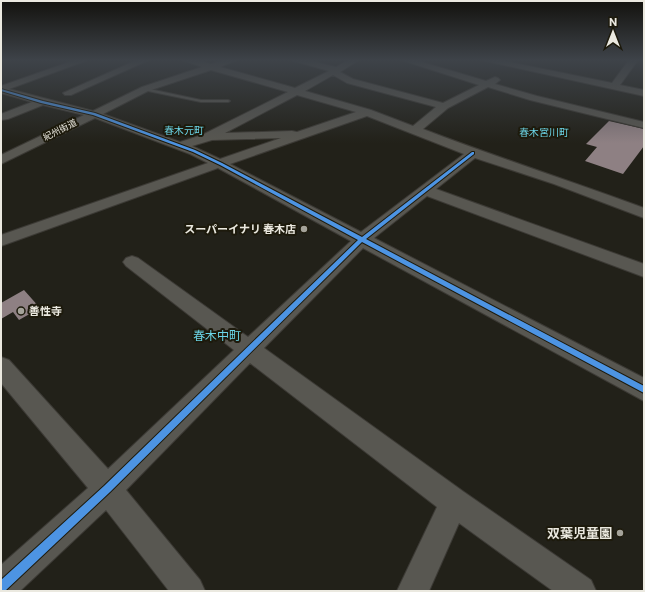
<svg xmlns="http://www.w3.org/2000/svg" width="645" height="592" font-family="Commissioner,'Noto Sans JP',sans-serif">
	<rect width="100%" height="100%" fill="#222119"/>
	<path fill="#8e8083" d="M609 121 644 129V146L623 174 585 161 597 147 586 144Z
		M24 290 40 308 19 320 13 312 1 319V303Z"/>
	<g fill="none" stroke-linecap="round" stroke-linejoin="round">
		<defs>
			<path id="lane" d="M145 88 201 100H228L230 101 228 102H201L143 90Z"/>
			<path id="street" d="M75 60H88L9 89 93 111 142 87 202 67 182 60H196L211 64 224 60H237L220 67 295 88 329 71 290 60H307L336 67 348 60H359L340 72 353 79 443 103 479 85 401 60H415L486 81 495 77 498 78 500 80 495 84 537 96 644 122V128L530 100 488 87 448 108 423 129C496 157 571 181 644 208V218L554 184 475 158 436 189 644 264V277L427 196 374 238 644 378V401L363 248 264 348 464 492 591 580 596 591H553L459 523 429 591H397L437 507 250 363 126 490 200 580 205 591H169L106 510 20 591H1V565L88 488 1 383V357L9 360 108 469 234 350 126 266 123 262 126 258 132 256 138 258 248 337 351 241 218 168 1 246V235L208 163 190 154 95 118 1 164V155L84 115 43 105 8 119 1 120V114L32 102 1 93V86ZM211 70 288 92 202 135 180 142 103 114 148 91ZM333 75 347 83 436 107 413 126 371 110 305 91ZM297 95 356 112 297 132 292 131 225 133ZM367 116 464 154 361 232 230 164ZM281 138 220 159 192 146 212 140Z
				M137 60H149L71 95H65L63 93Z
				M481 60H499L612 83 629 60H638L620 85 644 90V96Z"/>
		</defs>
		<use href="#lane" stroke="#3c3a35" stroke-width="2"/>
		<use href="#street" stroke="#3c3a35" stroke-width="2"/>
		<use href="#lane" fill="#585751" fill-rule="evenodd"/>
		<use href="#street" fill="#585751" fill-rule="evenodd"/>
		<defs>
			<path id="cycleway" d="M1 89 43 101 95 113 195 150 222 163 362 237 472 152H474V154L366 239 644 386V393L362 242 110 492 5 591H1V580L104 486 358 240 220 165 193 152 93 115 41 103 1 91Z"/>
		</defs>
		<use href="#cycleway" stroke="#1d1a0c" stroke-width="2"/>
		<use href="#cycleway" fill="#4d94e3" fill-rule="evenodd"/>
	</g>
	<linearGradient id="sky" x2="0" y2="1"><stop stop-color="#13120e"/><stop offset="0.42" stop-color="#3e4349"/><stop offset="1" stop-color="#3e4349" stop-opacity="0"/></linearGradient>
	<rect width="645" height="143" fill="url(#sky)"/>
	<g fill="#a5a39a" stroke="#1d1a0c" stroke-width="1.5">
		<circle cx="304" cy="229" r="4"/>
		<circle cx="21" cy="311" r="4"/>
		<circle cx="620" cy="533" r="4"/>
	</g>
	<g text-anchor="middle" stroke-width="4" stroke-linejoin="round" paint-order="stroke">
		<g font-size="9" fill="#ebe9e0" stroke="#1d1a0c">
			<text transform="translate(60 130) rotate(-27)" y="3">紀州街道</text>
		</g>
		<g font-size="10" fill="#6bd4e6" stroke="#1d1a0c">
			<text x="184" y="134">春木元町</text>
			<text x="544" y="136">春木宮川町</text>
		</g>
		<g font-size="11" font-weight="bold" fill="#ebe9e0" stroke="#1d1a0c" text-anchor="end">
			<text x="296" y="233">スーパーイナリ 春木店</text>
			<text x="29" y="315" text-anchor="start">善性寺</text>
		</g>
		<g font-size="12" fill="#6bd4e6" stroke="#1d1a0c">
			<text x="217" y="340">春木中町</text>
		</g>
		<g font-size="13" font-weight="bold" fill="#ebe9e0" stroke="#1d1a0c" text-anchor="end">
			<text x="612" y="538">双葉児童園</text>
		</g>
	</g>
	<rect width="645" height="592" fill="none" stroke="#ebe9e0" stroke-width="4"/>
	<g transform="translate(613 32)" stroke="#1d1a0c" stroke-width="3" paint-order="stroke">
	<path d="M0-3L7 15L0 10L-7 15Z" fill="#ebe9e0"/>
	<text y="-6" font-size="11" font-weight="bold" text-anchor="middle" fill="#ebe9e0">N</text>
	</g>
</svg>
